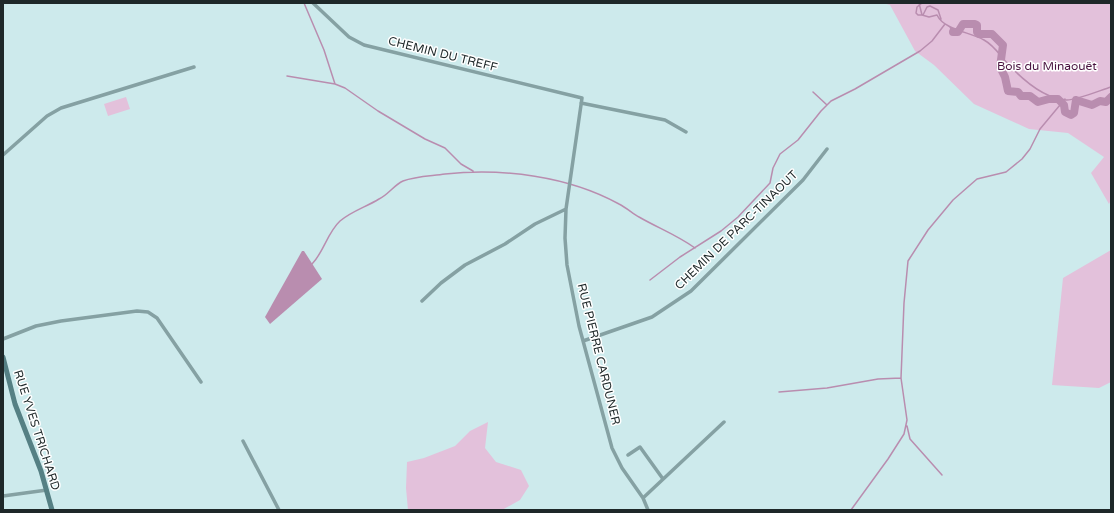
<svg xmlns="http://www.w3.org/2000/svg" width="1114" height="513" font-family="'Varela Round',sans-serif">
	<rect width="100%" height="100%" fill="#cdeaec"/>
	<path fill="#e3c1db" d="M883 3H1111V200L1109 204 1091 173 1104 157 1068 133 1029 129 974 104 934 65 915 51 890 5Z
		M126 97 130 109 108 116 104 104Z
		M1111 250V382L1099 388 1052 385 1063 278Z
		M488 422 485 448 496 462 521 470 529 486 520 500 502 510H408L406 488 407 462 424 458 455 446 470 431Z"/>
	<path fill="#b98daf" d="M302 251H304L322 279 270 324 265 317Z"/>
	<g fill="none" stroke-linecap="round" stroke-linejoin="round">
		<path stroke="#b98daf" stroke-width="1.5" d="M304 3 324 50 335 84
			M919 3 922 15 929 17 937 15C944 30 970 32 984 40 995 46 1000 56 1008 64 1022 79 1045 99 1067 100 1077 100 1101 90 1111 87
			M922 3 917 7 916 13 918 15H923L927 7 930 6 938 10 941 19
			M950 27 953 32
			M287 76 335 84 345 88 378 111 425 139 445 148 461 164 473 171
			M813 92 827 105
			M312 264C324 252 327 233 340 221 352 211 366 207 379 199 388 195 394 185 403 181 416 176 432 176 445 174 503 168 568 176 619 204 627 208 633 214 639 217 658 228 677 235 695 248
			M650 280 680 257 721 231 738 217 770 183 773 168 780 154 798 140 821 111 831 101 855 89 920 51 932 41 945 24
			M779 392 827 388 878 379 901 378
			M907 426 910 439 942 475
			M851 510 888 459 904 434 907 420 901 378 904 303 908 261 928 230 953 200 977 179 1006 172 1022 159 1030 149 1040 129 1065 99"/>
		<path stroke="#b98daf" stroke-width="8" d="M953 32H958L963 24H975L977 25V32L979 34H992L1003 45 1000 67 1005 77 1008 91 1018 92 1021 96H1030L1038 102 1049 99H1058L1064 105 1065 112 1071 115 1074 113 1076 100 1092 105 1100 101 1106 102 1111 97"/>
		<path stroke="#85a1a3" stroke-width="3.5" d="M313 3 349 37 364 45 582 98 566 209 565 238 567 265 579 326 612 448 622 468 643 498 648 510
			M581 103 665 120 686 132
			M3 155 47 116 61 108 194 67
			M422 301 441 283 465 265 505 244 535 224 566 209
			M3 339 36 326 61 321 137 311 148 312 157 318 201 382
			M583 341 652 317 691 291 803 180 827 149
			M243 441 279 510
			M628 455 640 447 663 479
			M3 496 47 490
			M643 498 724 422"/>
		<path stroke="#558084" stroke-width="5" d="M3 357 15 404 41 471 52 510"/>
	</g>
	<g text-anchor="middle" stroke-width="3" stroke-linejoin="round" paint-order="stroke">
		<g font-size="12" fill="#1e2829" stroke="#fff">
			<text transform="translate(443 54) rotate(14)" y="4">CHEMIN DU TREFF</text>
			<text transform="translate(736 230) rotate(-44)" y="4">CHEMIN DE PARC-TINAOUT</text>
			<text transform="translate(599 354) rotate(76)" y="4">RUE PIERRE CARDUNER</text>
			<text transform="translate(37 430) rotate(72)" y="4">RUE YVES TRICHARD</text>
		</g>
		<g font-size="12" fill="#48123f" stroke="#fff">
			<text x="1047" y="70">Bois du Minaouët</text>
		</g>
	</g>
	<rect width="1114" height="513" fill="none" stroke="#1e2829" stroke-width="8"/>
</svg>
